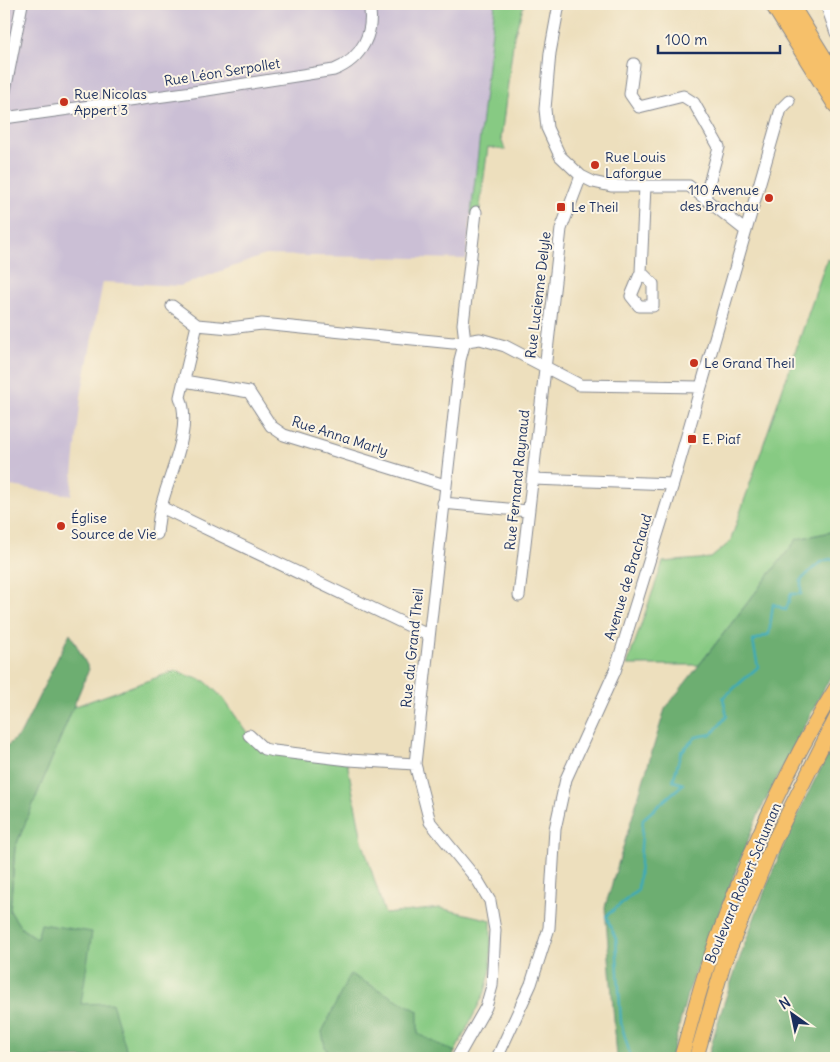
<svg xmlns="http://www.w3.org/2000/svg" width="840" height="1062" font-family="Delius,sans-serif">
	<rect width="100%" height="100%" fill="#fcf5e5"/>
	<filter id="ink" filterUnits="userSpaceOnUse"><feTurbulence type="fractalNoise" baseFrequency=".02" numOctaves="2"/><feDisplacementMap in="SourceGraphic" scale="10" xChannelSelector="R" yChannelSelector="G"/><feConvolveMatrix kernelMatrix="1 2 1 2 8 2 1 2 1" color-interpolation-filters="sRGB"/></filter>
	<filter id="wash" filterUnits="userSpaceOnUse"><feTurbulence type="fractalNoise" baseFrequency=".0096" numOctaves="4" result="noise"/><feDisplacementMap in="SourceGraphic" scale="20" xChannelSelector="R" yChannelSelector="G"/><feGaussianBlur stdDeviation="1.12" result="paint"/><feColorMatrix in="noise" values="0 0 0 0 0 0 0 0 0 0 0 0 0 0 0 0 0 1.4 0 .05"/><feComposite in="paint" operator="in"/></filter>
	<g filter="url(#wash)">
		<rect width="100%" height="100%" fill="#eddfbd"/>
		<path fill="#cbbfd5" d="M4 4H495L466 259 265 255 180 286 103 282 81 396 71 495 4 485Z"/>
		<path fill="#87ca83" stroke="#517c70" d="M495 4H524L514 36 501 138 505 150 488 147 479 214H471Z
			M827 259 836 263V531L797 539 699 665H627L663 562 711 558 730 542Z
			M175 671 205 681 223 698 257 747 347 762 362 840 385 914 440 908 491 920V969L485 992 455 1052 418 1034 325 1047 331 1058H129L126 1050 81 1005 37 939 21 928 10 911 15 848 73 707Z"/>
		<path fill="#6dae71" stroke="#446e68" d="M836 531V666L758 815 687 995 671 1058H617L605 907 665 709 797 539Z
			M70 633 89 669 15 848 10 911 21 928 37 939 41 924 92 932 81 1004 112 1003 129 1058H4V749L21 733Z
			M836 740V1058H708C717 1021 730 985 743 949 768 878 799 806 836 740Z
			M350 974 418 1011V1034L455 1052 452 1058H331L325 1047 322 1032Z"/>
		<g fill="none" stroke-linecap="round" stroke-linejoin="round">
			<path stroke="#3baab9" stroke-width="2.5" d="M631 1058 621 1023 616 939 606 916 638 890 643 819 683 784 673 781 681 752 696 737 712 734 727 716 723 698 758 667 753 641 769 634 773 604 786 610 791 594H801V580C811 571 822 556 836 560"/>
		</g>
	</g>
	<g filter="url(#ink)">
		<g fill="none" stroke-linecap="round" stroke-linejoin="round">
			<defs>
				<path id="minor" d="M559 4 550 53 545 109 547 128 560 156 581 176 593 182 611 186H689L746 231
					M826 4 836 33
					M634 64 630 94 639 107 683 96 694 103 719 147 705 198
					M4 96 22 4
					M4 118 207 90 334 70C362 59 375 32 369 4
					M641 272 653 284V306H639L631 296 641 272 645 186
					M172 306 197 325
					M184 381 249 392 271 426 284 435 445 485
					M532 479 673 484
					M443 503 528 511
					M161 507 428 635
					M157 534C158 525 159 515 161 507 169 474 193 430 180 397L197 325 230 328 262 324 453 343 480 339 505 346 580 385 701 387
					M519 596 561 229 581 176
					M249 735 264 749 274 751 349 760 415 764
					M457 1058 486 1007 492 986 495 930 490 901 478 881 430 822 415 764 460 360 465 341 463 324 476 212
					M497 1058 531 984 549 928 555 829 566 779 615 671 673 484 781 109 789 101"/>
				<path id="major" d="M681 1058C691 1024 699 989 711 956 743 867 786 768 836 688
					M696 1058 724 962 774 841 836 718"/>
				<path id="highway" d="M773 4 836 105
					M790 4 836 78"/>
			</defs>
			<use href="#minor" stroke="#84878e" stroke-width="13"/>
			<use href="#major" stroke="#84878e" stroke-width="16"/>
			<use href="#highway" stroke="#84878e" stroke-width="18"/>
			<use href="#minor" stroke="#fff" stroke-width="11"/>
			<use href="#major" stroke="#f6c06b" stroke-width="14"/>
			<use href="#highway" stroke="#f6c06b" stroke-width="16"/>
		</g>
	</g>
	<g fill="#c8321e" stroke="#fcf5e5" stroke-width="2">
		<circle cx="64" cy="102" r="5"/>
		<circle cx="595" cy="165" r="5"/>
		<circle cx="769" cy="198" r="5"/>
		<rect x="556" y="202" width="10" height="10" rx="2.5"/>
		<circle cx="694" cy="363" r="5"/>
		<rect x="687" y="434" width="10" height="10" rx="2.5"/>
		<circle cx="61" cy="526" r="5"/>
	</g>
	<g text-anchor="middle" stroke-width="4" stroke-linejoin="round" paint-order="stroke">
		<g font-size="14" fill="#1b2f5e" stroke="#fcf5e5">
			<text transform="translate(222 72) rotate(-9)" y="5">Rue Léon Serpollet</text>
			<text transform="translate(538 295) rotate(-83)" y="5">Rue Lucienne Delyle</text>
			<text transform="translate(340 436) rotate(18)" y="5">Rue Anna Marly</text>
			<text transform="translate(517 480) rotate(-84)" y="5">Rue Fernand Raynaud</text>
			<text transform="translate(628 577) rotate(-73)" y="5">Avenue de Brachaud</text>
			<text transform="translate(412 648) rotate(-84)" y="5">Rue du Grand Theil</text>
			<text transform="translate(743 883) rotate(-67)" y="5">Boulevard Robert Schuman</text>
		</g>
		<g font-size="14" fill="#1b2f5e" stroke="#fcf5e5" text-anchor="start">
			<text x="74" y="99">Rue Nicolas<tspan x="74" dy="16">Appert 3</tspan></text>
			<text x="605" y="162">Rue Louis<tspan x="605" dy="16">Laforgue</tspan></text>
			<text x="759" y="195" text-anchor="end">110 Avenue<tspan x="759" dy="16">des Brachau</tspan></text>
			<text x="571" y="212">Le Theil</text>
			<text x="704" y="368">Le Grand Theil</text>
			<text x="702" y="444">E. Piaf</text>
			<text x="71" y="523">Église<tspan x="71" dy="16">Source de Vie</tspan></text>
		</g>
	</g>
	<rect width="840" height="1062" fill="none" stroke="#fcf5e5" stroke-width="20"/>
	<g transform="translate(792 1014) rotate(327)" stroke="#fcf5e5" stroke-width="4" paint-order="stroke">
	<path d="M0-4L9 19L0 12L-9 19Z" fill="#1b2f5e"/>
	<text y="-8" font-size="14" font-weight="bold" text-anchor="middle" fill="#1b2f5e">N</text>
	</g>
	<path d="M658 45v8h122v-8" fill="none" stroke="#1b2f5e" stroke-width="2.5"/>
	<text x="665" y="45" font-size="15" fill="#1b2f5e" stroke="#fcf5e5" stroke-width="4" paint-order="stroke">100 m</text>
</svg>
